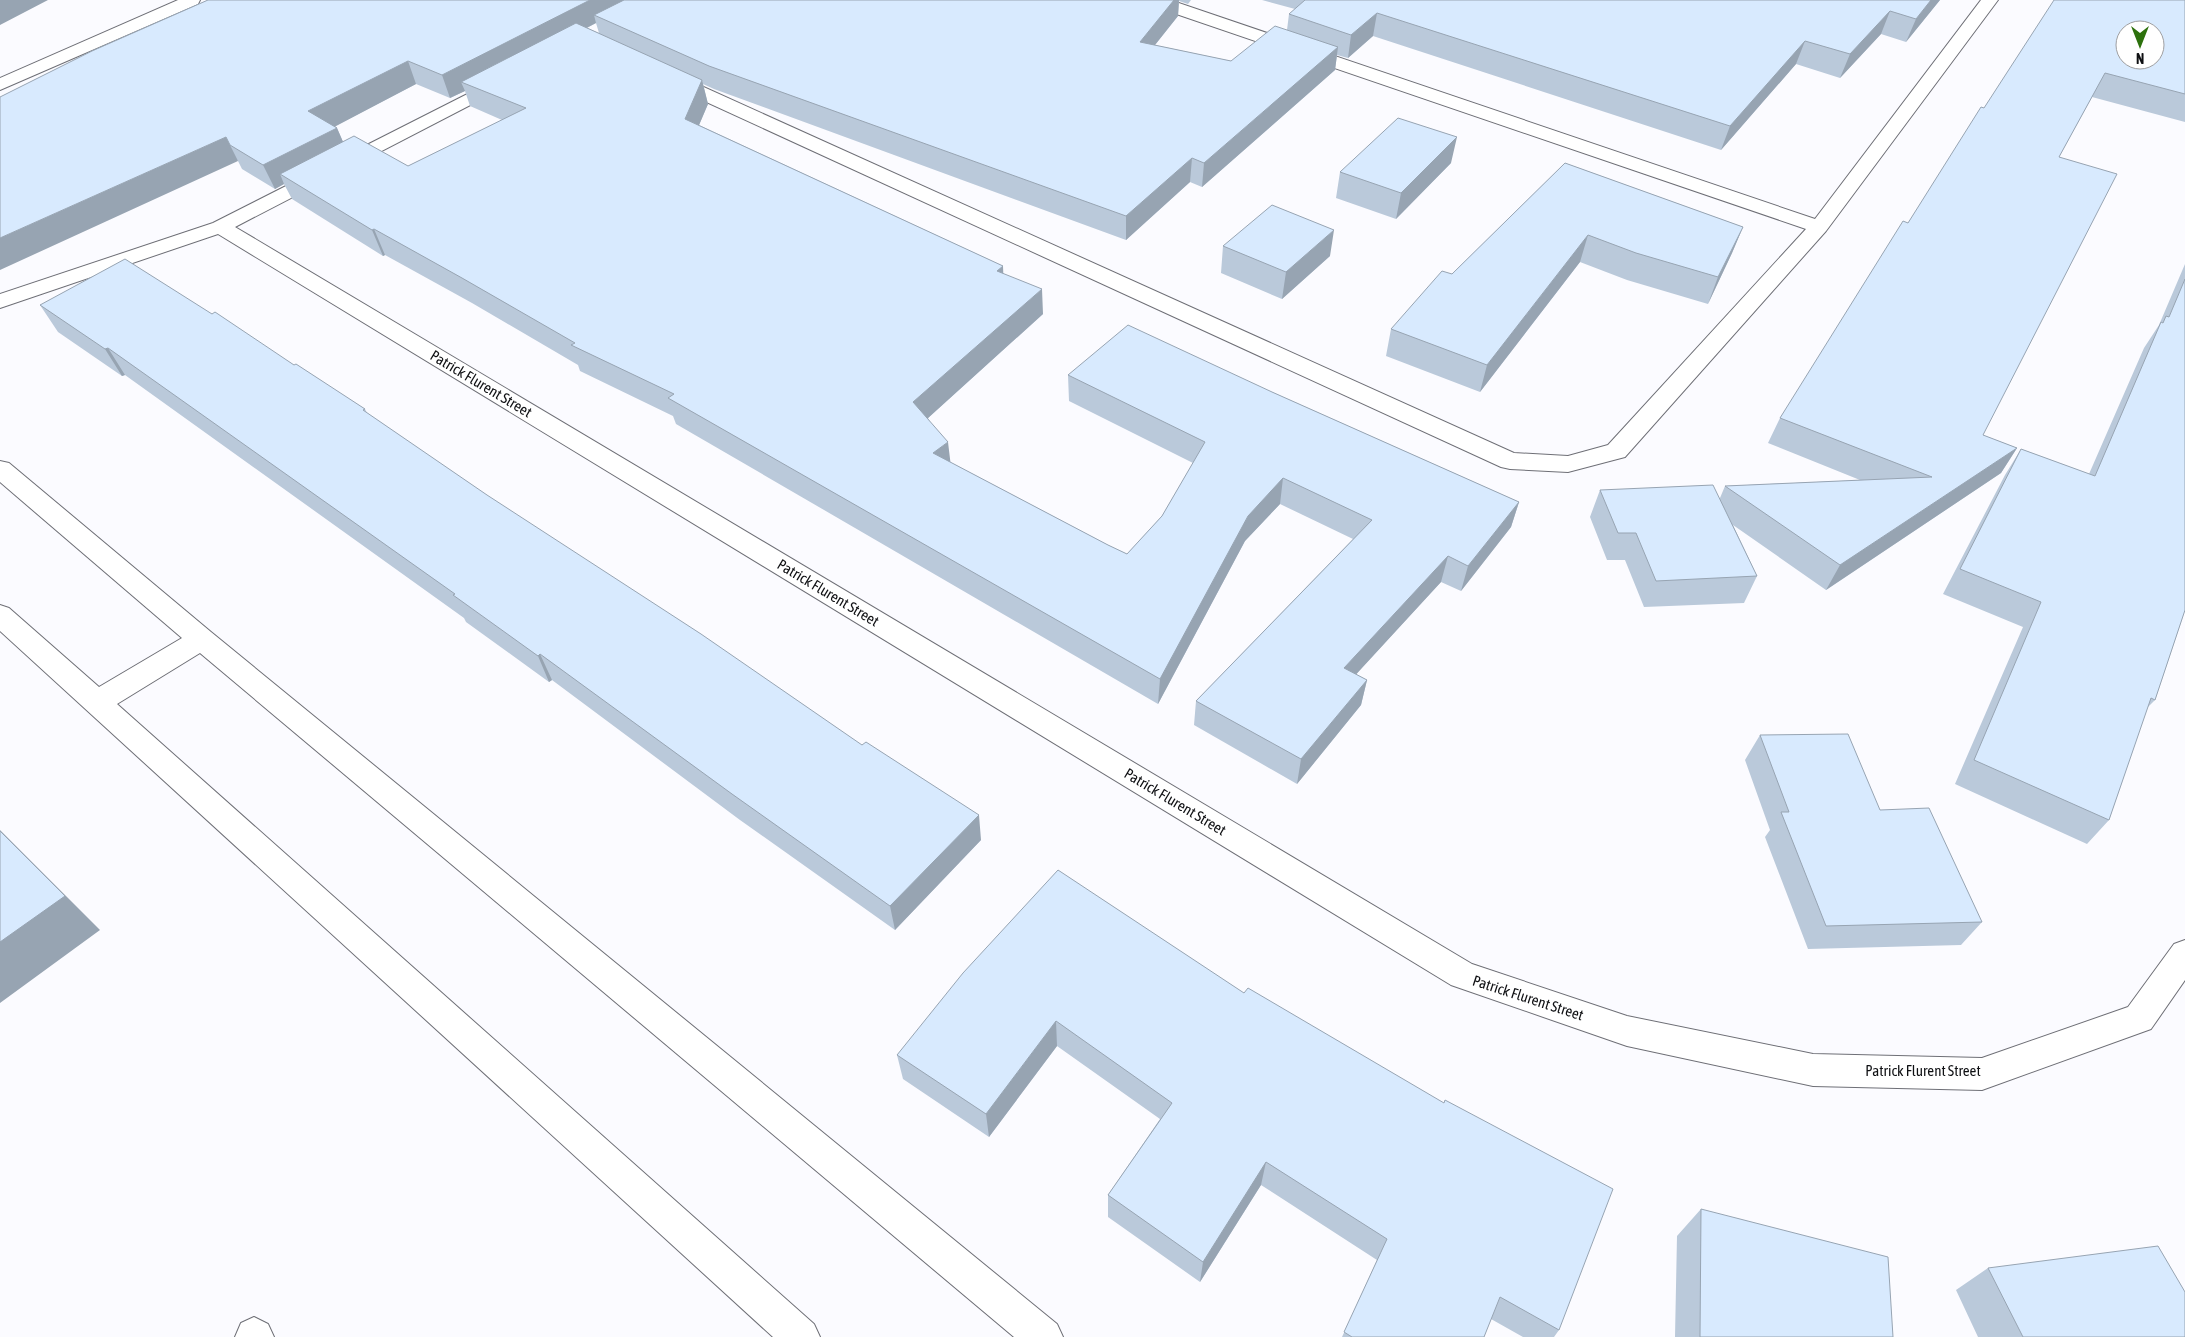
<svg xmlns="http://www.w3.org/2000/svg" width="2185" height="1337" font-family="'Asap Condensed',sans-serif">
	<rect width="100%" height="100%" fill="#fbfbff"/>
	<g fill="none" stroke-linecap="round" stroke-linejoin="round">
		<defs>
			<path id="minor" d="M178 0H200L198 4 0 90V78Z
				M1145 0H1170L1815 219 1981 0H1998L1826 231 1625 457 1568 472 1510 469 1501 467 665 83 662 79 665 75 671 74 677 75 1514 453 1568 456 1608 445 1806 229 1147 4Z
				M501 77 507 78 510 82 507 86 235 227 1472 964 1627 1016 1813 1054 1982 1058 2128 1007 2174 944 2185 940V980L2151 1029 1982 1090 1813 1086 1627 1046 1451 985 218 234 0 308V294L213 223Z
				M0 461 9 463 211 632 1057 1324 1063 1337H1014L200 653 117 704 814 1324 820 1337H773L0 631V605L9 608 99 687 182 638 0 482Z
				M254 1317 268 1324 274 1337H235L241 1323Z"/>
		</defs>
		<use href="#minor" stroke="#6e6f76" stroke-width="2"/>
		<use href="#minor" fill="#fff" fill-rule="evenodd"/>
	</g>
	<path fill="#bac9da" fill-rule="evenodd" d="M208 0H1191L1188 4 1179 1 1178 16 1155 45 1231 61 1287 30 1289 14 1295 9 1262 0H1940L1906 42 1881 34 1840 78 1796 64 1721 150 1373 36 1348 58 1337 55 1335 70 1202 187 1190 182 1126 240 714 89 703 84 708 104 699 125 1003 266V273L1043 314 928 418 950 462 1108 545 1127 554 1162 516 1193 463 1069 401 1068 375 1272 392 1519 502 1511 527 1461 591 1441 582 1356 674 1367 680 1361 705 1297 784 1194 725 1196 701 1353 539 1280 504 1245 541 1158 704 676 424 673 416 580 371 578 365 472 303 385 255 383 256 292 199 284 184 275 189 242 169 238 161 92 51ZM596 23 599 33 587 28ZM416 84 450 98 465 91 470 106 502 120 408 166 343 142 337 128 335 126Z
		M2185 0V122L2092 97 2059 157 1983 435 2017 448 2001 473 1826 590 1733 525 1757 576 1744 603 1644 607 1625 560H1607L1590 517 1600 490 1720 498 1725 486 1860 480 1768 443 1780 418 1984 108Z
		M1451 163 1396 219 1336 198 1340 172Z
		M1565 163 1743 227 1732 253 1708 304 1627 280 1580 262 1480 392 1386 356 1391 329 1452 274Z
		M1223 246 1330 256 1282 299 1221 273Z
		M2185 264V610L2155 700 2147 708 2109 820 2087 844 1955 784 2023 627 1943 594 2005 475 2021 449 2089 474 2144 348 2159 325Z
		M40 305 294 365 365 409 367 413 981 840 895 930 740 820 552 680 549 682 466 622 464 618 125 375 122 376 58 332Z
		M1760 735 1880 810 1982 922 1961 945 1808 949 1765 837 1770 830 1745 760Z
		M1058 870 1559 1330 1554 1337H1523L1491 1319 1484 1337H1342L1377 1260 1261 1185 1200 1282 1108 1217V1195L1160 1119 1057 1046 989 1137 903 1079 897 1055Z
		M1701 1209 1893 1337H1675L1677 1236Z
		M1988 1268 2185 1337H1978L1956 1290Z"/>
	<path fill="#97a4b2" d="M0 0H48L0 25Z
		M590 0H640L594 15 596 23 473 86 461 82 465 91 450 98 442 75Z
		M1174 0H1179L1178 16 1139 65 1140 42Z
		M1931 0H1940L1906 42 1916 19Z
		M1890 11 1881 34 1840 78 1850 54Z
		M1377 13 1373 36 1348 58 1351 35Z
		M1805 41 1796 64 1721 150 1730 126Z
		M1338 47 1335 70 1202 187 1204 163Z
		M408 61 416 84 319 135 308 111Z
		M702 80 708 104 691 144 685 119Z
		M337 128 347 151 280 174 284 184 275 189 263 165Z
		M226 137 238 161 0 270V238Z
		M1457 137 1451 163 1396 219 1401 193Z
		M1192 158 1190 182 1126 240V216Z
		M1743 227 1732 253 1708 304 1718 277Z
		M374 229 385 255 383 256 372 230Z
		M1334 230 1330 256 1282 299 1286 272Z
		M1588 235 1580 262 1480 392 1487 365Z
		M1003 266 1004 292 997 271Z
		M1042 289 1043 314 917 428 913 402Z
		M108 348 125 375 122 376 105 349Z
		M948 442 951 467 933 453Z
		M2017 448 2001 473 1826 590 1840 565Z
		M1283 478 1280 504 1245 541 1158 704 1160 679 1248 516Z
		M1519 502 1511 527 1461 591 1468 566Z
		M1448 556 1441 582 1339 693 1344 668Z
		M540 654 552 680 549 682 538 656Z
		M1367 680 1361 705 1297 784 1301 759Z
		M979 815 981 840 895 930 890 906Z
		M0 830 100 930 0 1003Z
		M1056 1021 1057 1046 989 1137 986 1114Z
		M1266 1162 1261 1185 1200 1282 1203 1262Z"/>
	<path fill="#d8eafe" stroke="#97a4b2" fill-rule="evenodd" d="M208 0H590L442 75 408 61 308 111 337 128 263 165 230 145 226 137 0 238V97L92 51Z
		M624 0H1174L1140 42 1231 61 1275 26 1338 47 1204 163 1192 158 1126 216 709 66 594 15Z
		M1305 0H1931L1916 19 1890 11 1850 54 1805 41 1730 126 1377 13 1351 35 1289 14Z
		M2054 0H2185V94L2105 73 2059 157 2117 174 1983 435 2017 448 1840 565 1725 486 1932 477 1780 418 1903 221 1908 223 1981 107 1984 108ZM2125 30H2155V60H2125Z
		M576 23 702 80 685 119 1003 266 997 271 1042 289 913 402 948 442 933 453 1108 545 1127 554 1162 516 1205 442 1068 375 1128 325 1272 392 1519 502 1468 566 1448 556 1344 668 1367 680 1301 759 1196 701 1372 520 1283 478 1248 516 1160 679 668 398 674 394 571 345 575 343 462 278 374 229 372 230 280 174 354 136 408 166 526 108 461 82Z
		M1398 118 1457 137 1401 193 1340 172Z
		M1565 163 1743 227 1718 277 1636 253 1588 235 1487 365 1391 329 1442 271 1452 274Z
		M1272 205 1334 230 1286 272 1223 246Z
		M125 259 212 314 215 312 294 365 296 364 365 409 363 410 487 495 701 634 862 745 866 742 979 815 890 906 732 794 540 654 538 656 453 595 455 594 108 348 105 349 40 305Z
		M2185 279V610L2155 700 2151 698 2109 820 1974 760 2041 602 1960 569 2021 449 2095 476 2161 322 2163 323 2166 316 2169 317Z
		M1713 485 1757 576 1656 581 1636 533H1618L1600 490Z
		M1848 734 1880 810 1929 808 1982 922 1826 926 1781 812H1789L1760 735Z
		M0 831 65 896 0 942Z
		M1058 870 1244 993 1248 988 1444 1103 1445 1100 1613 1189 1559 1330 1500 1297 1484 1337H1352L1344 1332 1387 1239 1266 1162 1203 1262 1108 1195 1172 1103 1056 1021 986 1114 897 1055 963 973Z
		M1701 1209 1888 1257 1893 1337H1700Z
		M2158 1246 2185 1292V1337H2023L1988 1268Z"/>
	<g text-anchor="middle" stroke-width="5" stroke-linejoin="round" paint-order="stroke">
		<g font-size="15" fill="#0f1013" stroke="#fff">
			<text transform="translate(481 384) rotate(31)" y="5">Patrick Flurent Street</text>
			<text transform="translate(828 593) rotate(31)" y="5">Patrick Flurent Street</text>
			<text transform="translate(1175 802) rotate(31)" y="5">Patrick Flurent Street</text>
			<text transform="translate(1528 998) rotate(18)" y="5">Patrick Flurent Street</text>
			<text x="1923" y="1076">Patrick Flurent Street</text>
		</g>
	</g>
	<g transform="translate(2140 45) rotate(180)"><circle r="24" fill="#ffffff" stroke="#9f9fa1"/>
	<path d="M0-4L9 19L0 12L-9 19Z" fill="#2d710d"/>
	<text y="-8" font-size="14" font-weight="bold" text-anchor="middle" fill="#0f1013">N</text>
	</g>
</svg>
